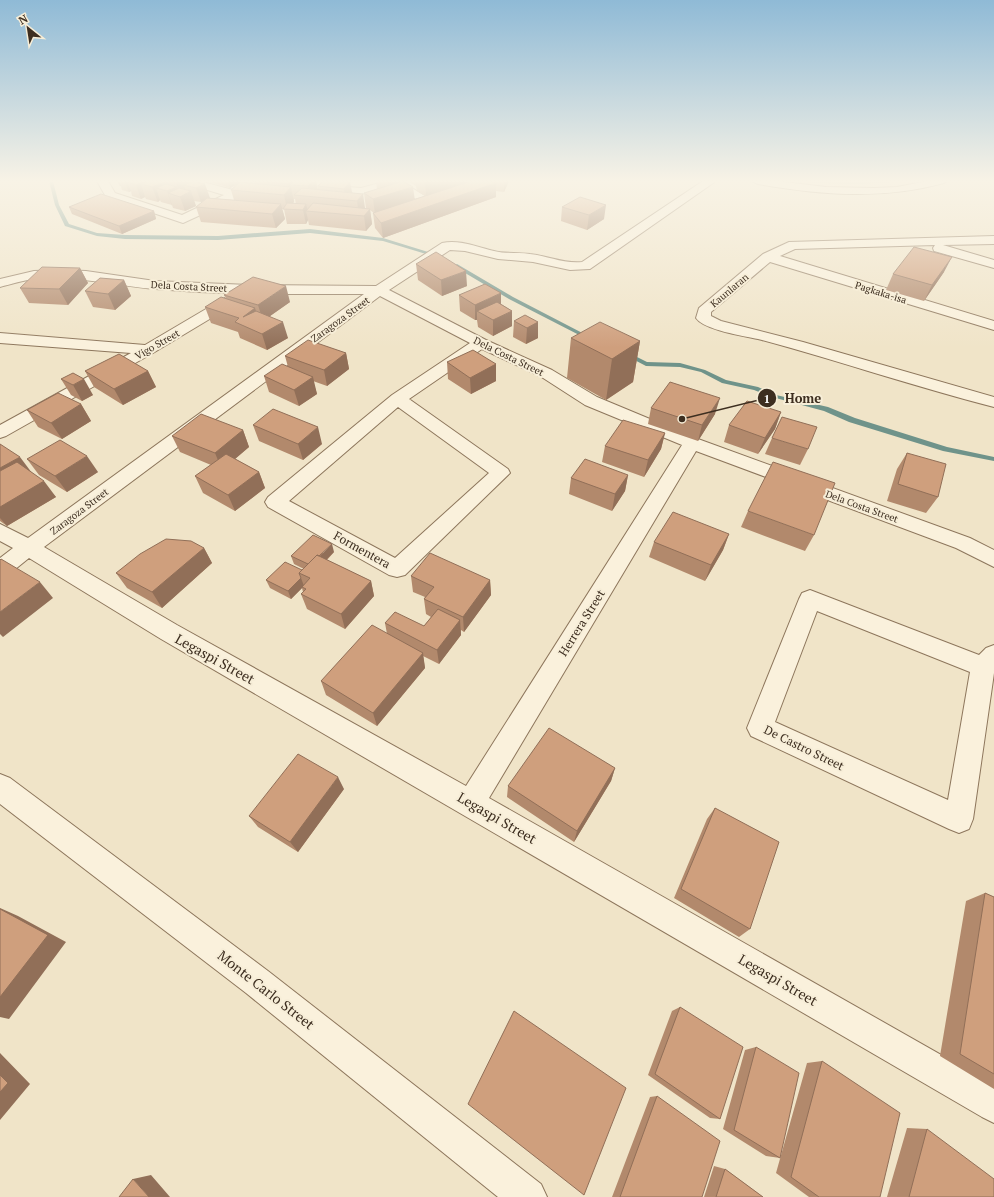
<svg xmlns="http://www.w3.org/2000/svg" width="994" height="1197" font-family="'PT Serif',serif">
	<rect width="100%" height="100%" fill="#f0e4c8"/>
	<path fill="#c9cf9b" d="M797 181H897C863 186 830 184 797 181Z"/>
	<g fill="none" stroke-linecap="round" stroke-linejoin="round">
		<path fill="#6f938a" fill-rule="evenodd" d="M49 181H53L59 205 69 224 97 233 125 235 218 236 310 229 383 238 441 256 436 257 383 241 310 233 218 240 125 239 97 236 65 226 55 205Z
			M457 264 513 297 592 338 587 339 509 299 455 267 454 266Z
			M627 352 647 362 680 363 705 370 726 380 758 387 776 395 828 407 855 418 947 447 994 457V461L943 451 849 422 824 411 772 397 754 390 722 383 701 372 680 367 646 366 625 355 624 354Z"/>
		<defs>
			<path id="minor" d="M97 181H108L115 193 182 215 224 195 184 183 183 181H199L233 190 257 181H272L270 183 183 223 106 197Z
				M387 181H405L404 183 436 203 434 205H426L393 186 361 194 321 191 315 188 321 185 361 188Z
				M703 181H716L590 269 570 270 533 262 498 259 465 251 450 250 389 290 486 340 552 370 597 397 698 439 970 538 994 550V567L956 548 696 451 489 798 994 1085V1123L982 1117 161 639 29 558 8 575 0 577V558L13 548 0 541V524L28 538 364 294C295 294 225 295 156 289 115 286 77 275 35 279 24 280 11 284 0 287V279L34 271 62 270 86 271 155 281 249 285 376 286 442 243C459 239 477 247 494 251 505 254 518 252 530 254 548 256 564 264 582 262ZM380 296 470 343 392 395 268 497 265 502 268 507 389 575 397 577 405 575 510 473 508 469 409 399 482 349 540 376 585 405 682 445 466 786 177 625 44 547ZM398 407 489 473 395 558 289 501Z
				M752 181H776L826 187 874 188 897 187 928 181H946L944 183C882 200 821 195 758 184Z
				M994 236V244L943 245 994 260V268L934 251 933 248 935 245 795 249 780 256 994 321V330L770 262 711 312V316L721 321 803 342 994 397V407C915 387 837 360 758 339 744 336 704 330 696 318L699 308 763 254 789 242Z
				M233 295 238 296 240 299 238 302 153 353 6 436 0 438V425L131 353 0 343V333L145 345 228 296Z
				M810 590 979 655 986 648 994 645V673L973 819 969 829 959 833 949 829 751 736 747 728 799 599 802 593ZM817 611 970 672 948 800 775 722Z
				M0 774 10 778 268 971 541 1184 547 1197H498L246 993 0 804Z"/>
		</defs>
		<use href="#minor" stroke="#8d765c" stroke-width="2"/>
		<use href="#minor" fill="#faf1dc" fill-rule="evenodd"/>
	</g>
	<path fill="#b2896c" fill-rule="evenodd" d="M117 181H188L189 183 210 198H209L234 200 231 190 237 184 230 188 210 182 209 181H241V183L255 184 254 181H316L318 189V186L333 181 352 192 365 208 364 209H368L366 208 364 193 377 189 376 181H401L402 182 414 199 425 196 417 191 416 186 411 183 410 181H467V182L471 181H509L504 192 496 191V197L383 238 375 228 373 213H374L370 210 372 224 366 231 309 225 308 220 306 224H287L284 209H282L285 219 276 228 201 222 196 207 204 201 201 202 194 201 196 206 185 211 173 208 172 205 161 202 160 200 158 202 146 199 145 197 141 199 132 196 131 191 129 192 122 190 121 186H120ZM294 199H295L296 204 293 203 294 202Z
		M69 207 154 211 156 219 122 234 72 214Z
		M562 207 604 219 587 230 561 221Z
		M416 264 467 286 442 296 418 280Z
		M80 268 88 283 68 305 29 303 20 288Z
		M944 272 924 301 886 290 893 274Z
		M124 280 131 296 115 310 93 307 85 291Z
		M224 295 290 302 270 316 288 338 267 350 240 338 238 332 211 323 205 307 226 298Z
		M459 295 501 304 512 311V326L493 336 478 327 477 320H475L460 311Z
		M514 321 538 322V338L526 344 513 337Z
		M571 338 640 341 633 382 606 400 567 378Z
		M346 353 349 369 327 386 313 381 317 394 299 406 269 392 264 376 288 367 285 356Z
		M447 362 496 364V381L471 394 448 379Z
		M85 371H148L156 387 123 405 94 387Z
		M61 379 93 395 82 401 71 395Z
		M81 404 91 421 62 439 38 427 27 410Z
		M651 408 715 414 698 441 648 424Z
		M781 412 775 429 758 454 724 442 729 425Z
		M253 425 322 444 303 460 259 441Z
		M243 430 249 447 235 459 259 472 265 488 235 511 203 493 195 476 211 465 180 452 172 436Z
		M665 433 661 449 644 477 602 462 605 446Z
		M772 438 808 449 800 465 765 454Z
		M0 444 30 471 56 497 7 526 0 521Z
		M907 453 938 497 926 513 887 501 897 469Z
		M27 459 98 472 67 492 39 475Z
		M628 475 625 491 612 511 569 494 571 478Z
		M748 511 814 535 805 551 741 527Z
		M729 534 723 550 705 581 649 557 654 542Z
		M204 548 212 563 162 608 127 588 116 573Z
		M334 552 327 560 371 581 374 596 345 629 307 609 301 594 303 592 302 588 291 599 270 588 266 580 302 570 304 569 294 564 291 556Z
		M411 576 490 580 491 595 464 632 461 630V635L439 664 423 656 425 668 377 726 326 695 321 681 387 634 385 623 424 626 431 617 426 614 424 599 425 597 413 592Z
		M615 768 611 781 574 842 507 797 508 786Z
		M344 789 298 852 258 827 249 816Z
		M715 808 750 929 739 937 674 898 707 819Z
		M985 893 994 897V1089L940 1056 966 901Z
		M680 1007 720 1119 710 1118 648 1075 672 1011Z
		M756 1047 780 1158 766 1156 723 1129 745 1050Z
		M822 1061 880 1197H809L776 1173 807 1063Z
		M657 1096 702 1197H612L650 1097Z
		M907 1128 927 1129 994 1197H887Z
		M714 1166 725 1169 763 1197H704Z"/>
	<path fill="#916f58" d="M118 181H119L121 186H120Z
		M124 181H152L165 182 168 191 169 190 166 181H167L171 190 177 187 181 196 176 183 181 181H188L190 187 184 185 187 194 191 191 196 206 185 211 180 197 168 193 172 205V206L167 191 156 188 160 200 158 202 152 187 141 184 145 197 141 199 136 185 127 182 131 191 129 192Z
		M228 181H241V183L230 188Z
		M269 181H275L269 182 272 194 270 193 267 182Z
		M292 181H297L290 185 291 188V187L294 202 287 209 284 195 289 189 288 184Z
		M313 181H316L318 192 310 197 308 186Z
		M396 181H401L402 191 413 187 415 201 375 214 373 199 390 194 389 183Z
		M423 181H467V184L426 196 425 182Z
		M504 181H509L504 192Z
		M350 182 353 197 346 200 344 189Z
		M496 183V197L383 238 381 223Z
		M205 184 210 198 201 202 196 188Z
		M363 194 365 208 359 216 357 201Z
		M281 204 285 219 276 228 272 214Z
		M306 204 308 211H306L308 220 306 224 303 210Z
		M606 205 604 219 587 230 589 215Z
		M370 209 372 224 366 231 364 216Z
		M154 211 156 219 122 234 119 226Z
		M952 257 944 272 924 301 932 285Z
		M80 268 88 283 68 305 59 289Z
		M466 271 467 286 442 296 441 280Z
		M124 280 131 296 115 310 108 294Z
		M286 286 290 302 263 321 258 305Z
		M501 293V309L477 311V320H475V305Z
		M255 308 260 324 243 317Z
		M512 311V326L493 336V320Z
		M283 322 288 338 267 350 262 334Z
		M538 322V338L526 344 527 328Z
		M640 341 633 382 606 400 612 359Z
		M346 353 349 369 327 386 324 370Z
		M496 364V381L471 394 470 378Z
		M148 371 156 387 123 405 114 389Z
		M313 377 317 394 299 406 294 390Z
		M84 379 93 395 82 401 73 385Z
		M720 398 715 414 698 441 702 425Z
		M81 404 91 421 62 439 51 423Z
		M781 412 775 429 758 454 765 438Z
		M318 427 322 444 303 460 298 444Z
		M243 430 249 447 222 470 215 453Z
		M665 433 661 449 644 477 648 460Z
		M87 456 98 472 67 492 55 476Z
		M20 457 32 473 0 492V468Z
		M259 472 265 488 235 511 228 495Z
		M628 475 625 491 612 511 615 494Z
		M44 481 56 497 7 526 0 518V507Z
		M729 534 723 550 705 581 711 565Z
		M332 544 334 552 313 573 311 565Z
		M204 548 212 563 162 608 152 592Z
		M301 578 304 586 302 587V588L291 599 288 591Z
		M490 580 491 595 464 632 463 617Z
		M371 581 374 596 345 629 341 614Z
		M40 582 53 598 3 637 0 634V612Z
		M460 620 461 635 439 664 437 650Z
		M423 653 425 668 377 726 373 713Z
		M615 768 611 781 574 842 577 831Z
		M338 777 344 789 298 852 290 842Z
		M0 908 18 916 66 942 9 1019 0 1017Z
		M0 1053 30 1084 0 1120Z
		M151 1175 170 1197H149L133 1179Z"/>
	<path fill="#cf9f7d" stroke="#916f58" d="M129 181H145L136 185 127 182Z
		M149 181H161L165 182 152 187 141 184Z
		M170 181H181L176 183Z
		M193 181 205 184 196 188 184 185Z
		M255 181H269L267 182Z
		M271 181H292L288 184 269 182Z
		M294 181H313L308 186 290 185Z
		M323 181H333L350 182 344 189 318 186Z
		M385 181H396L389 183Z
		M403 181 413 187 373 199 364 193Z
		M471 181H490L496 183 381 223 373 213Z
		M240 182 291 187 284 195 231 190Z
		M166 184 177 187 167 191 156 188Z
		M179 188 191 191 180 197 168 193Z
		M302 188 363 194 357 201 294 195Z
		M101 194 154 211 119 226 69 207Z
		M580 197 606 205 589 215 562 207Z
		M207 198 281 204 272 214 196 207Z
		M287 203 306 204 303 210 283 209Z
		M313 203 370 209 364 216 306 211Z
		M914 247 952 257 932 285 893 274Z
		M436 252 466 271 441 280 416 264Z
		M42 267 80 268 59 289 20 288Z
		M253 277 286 286 258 305 224 295Z
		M100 278 124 280 108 294 85 291Z
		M485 284 501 293 475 305 459 295Z
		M221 297 255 308 243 317 256 311 283 322 262 334 235 322 239 318 205 307Z
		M497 302 512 311 493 320 477 311Z
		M525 315 538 322 527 328 514 321Z
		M600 322 640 341 612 359 571 338Z
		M308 340 346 353 324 370 285 356Z
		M473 350 496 364 470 378 447 362Z
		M119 354 148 371 114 389 85 371Z
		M282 364 313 377 294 390 264 376Z
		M73 373 84 379 73 385 61 379Z
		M670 382 720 398 702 425 651 408Z
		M58 393 81 404 51 423 27 410Z
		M747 401 781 412 765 438 729 425Z
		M273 409 318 427 298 444 253 425Z
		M201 414 243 430 215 453 172 436Z
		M782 417 817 427 808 449 772 438Z
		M623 420 665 433 648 460 605 446Z
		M60 440 87 456 55 476 27 459Z
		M0 444 20 457 0 468Z
		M907 453 946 464 938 497 898 484Z
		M226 454 259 472 228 495 195 476Z
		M585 459 628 475 615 494 571 478Z
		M17 462 44 481 0 507V471Z
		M773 462 835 483 814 535 748 511Z
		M673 512 729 534 711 565 654 542Z
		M313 535 332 544 319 556 317 555 308 564 291 556Z
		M166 539 191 541 204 548 152 592 116 573 140 554Z
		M430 553 490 580 463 617 424 599 434 587 411 576Z
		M317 555 371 581 341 614 301 594 306 589 302 587 310 578 299 573Z
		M1 559 40 582 0 612V560Z
		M285 562 302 570 299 573 301 578 288 591 266 580Z
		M438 609 460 620 437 650 385 623 395 612 424 626Z
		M372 625 423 653 373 713 321 681Z
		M549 728 615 768 577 831 508 786Z
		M298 754 338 777 290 842 249 816Z
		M715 808 779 842 750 929 681 889Z
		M985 893 994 897V1074L960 1054Z
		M0 909 48 935 0 997Z
		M680 1007 743 1047 720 1119 655 1074Z
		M514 1011 626 1088 584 1195 468 1104Z
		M756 1047 799 1073 780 1158 734 1130Z
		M822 1061 900 1113 880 1197H819L791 1177Z
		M0 1075 8 1083 0 1092Z
		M657 1096 720 1141 702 1197H620Z
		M927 1129 994 1179V1197H909Z
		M725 1169 763 1197H716Z
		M133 1179 149 1197H119Z"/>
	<linearGradient id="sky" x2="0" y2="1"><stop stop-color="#8fbad6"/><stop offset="0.52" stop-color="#f8f3e6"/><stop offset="1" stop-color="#f8f3e6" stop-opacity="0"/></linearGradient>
	<rect width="994" height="348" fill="url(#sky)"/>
	<g text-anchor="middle" stroke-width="4" stroke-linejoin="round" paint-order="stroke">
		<g font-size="10" fill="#3d2e20" stroke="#f7eed8">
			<text transform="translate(189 286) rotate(3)" y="4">Dela Costa Street</text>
			<text transform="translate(729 290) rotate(-40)" y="4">Kaunlaran</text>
			<text transform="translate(881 292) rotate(17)" y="4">Pagkaka-isa</text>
			<text transform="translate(340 319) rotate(-36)" y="4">Zaragoza Street</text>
			<text transform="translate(157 344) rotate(-30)" y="4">Vigo Street</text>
			<text transform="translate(509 356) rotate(26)" y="4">Dela Costa Street</text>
			<text transform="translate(862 506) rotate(20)" y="4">Dela Costa Street</text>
			<text transform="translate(79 511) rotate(-37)" y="4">Zaragoza Street</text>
		</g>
		<g font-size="12" fill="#3d2e20" stroke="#f7eed8">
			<text transform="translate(362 550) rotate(29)" y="4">Formentera</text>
			<text transform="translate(582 623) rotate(-58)" y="4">Herrera Street</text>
			<text transform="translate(804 748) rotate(26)" y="4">De Castro Street</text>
		</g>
		<g font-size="14" fill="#3d2e20" stroke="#f7eed8">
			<text transform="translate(215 659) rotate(29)" y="5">Legaspi Street</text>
			<text transform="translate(497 818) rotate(30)" y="5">Legaspi Street</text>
			<text transform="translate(778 980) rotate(30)" y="5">Legaspi Street</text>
			<text transform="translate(266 990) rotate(38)" y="5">Monte Carlo Street</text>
		</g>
	</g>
	<path fill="none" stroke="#3d2e20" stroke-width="1.5" d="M682 419L767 398"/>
	<g fill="#3d2e20" stroke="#f7eed8" stroke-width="1.5">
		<circle cx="682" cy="419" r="4"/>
		<circle cx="767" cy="398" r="10"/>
	</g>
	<g font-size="12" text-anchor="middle" font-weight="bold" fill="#fff">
		<text x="767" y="403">1</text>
	</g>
	<g font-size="13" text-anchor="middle" font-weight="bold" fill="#3d2e20" stroke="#f7eed8" stroke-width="4" stroke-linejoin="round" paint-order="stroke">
		<text x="803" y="403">Home</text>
	</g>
	<g transform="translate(28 28) rotate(330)" stroke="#f7eed8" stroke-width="3" paint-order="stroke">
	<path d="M0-3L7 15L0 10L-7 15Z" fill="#3d2e20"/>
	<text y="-6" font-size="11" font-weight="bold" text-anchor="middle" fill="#3d2e20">N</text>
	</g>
</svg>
